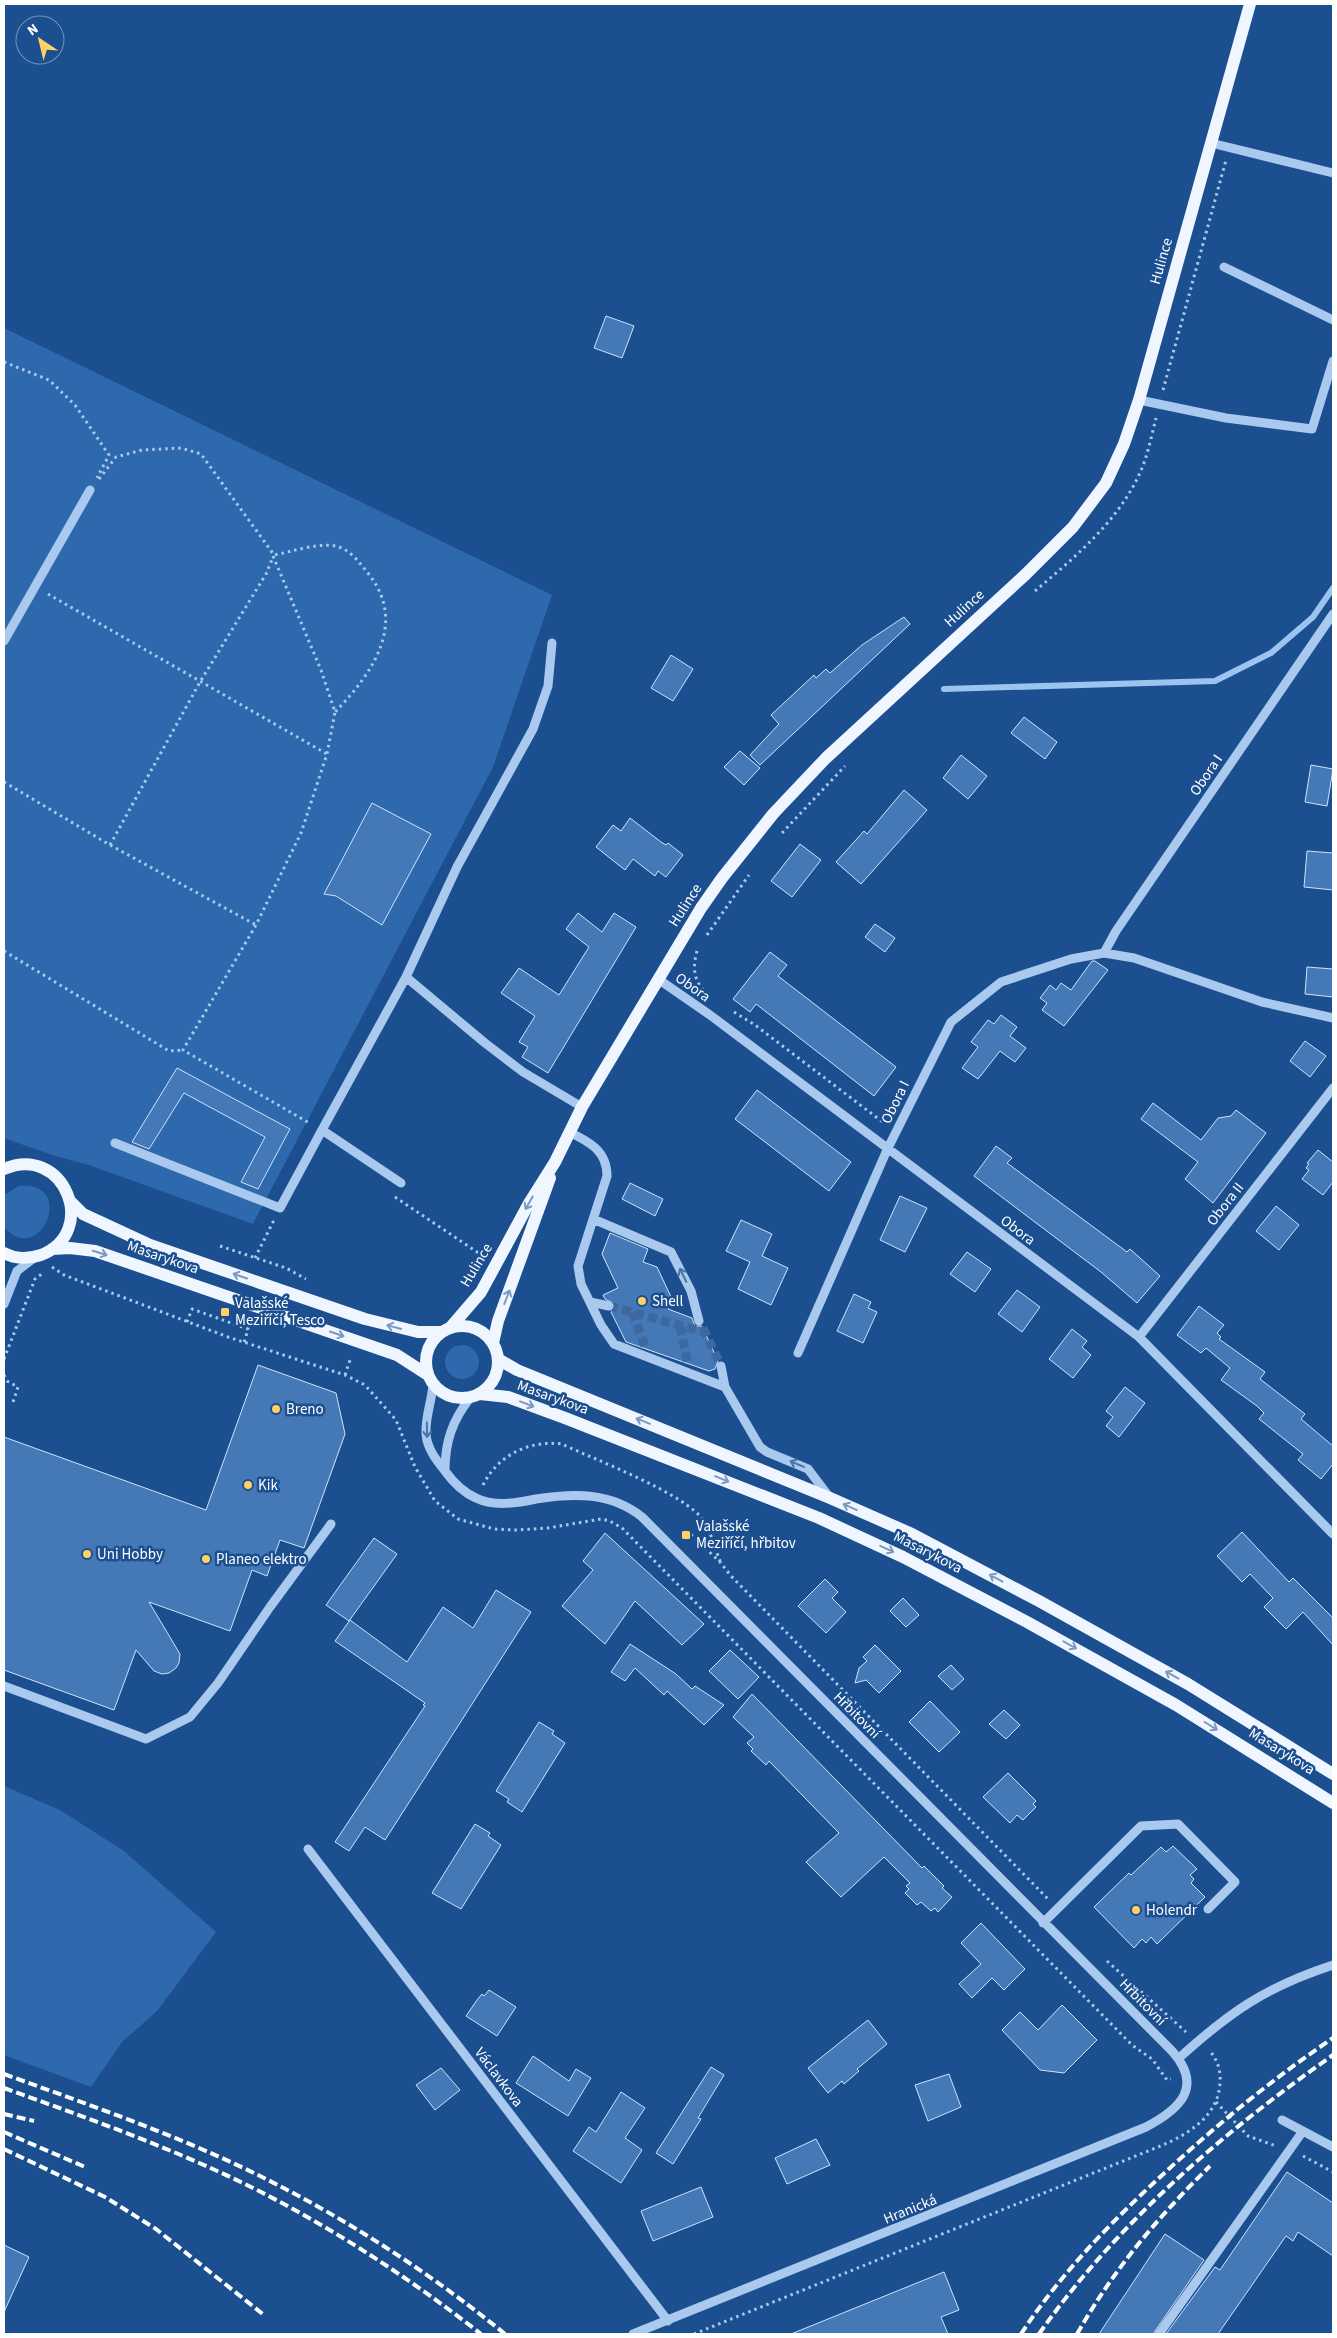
<svg xmlns="http://www.w3.org/2000/svg" width="1337" height="2338" font-family="'Source Sans 3',sans-serif">
	<rect width="100%" height="100%" fill="#1b4f8f"/>
	<path fill="#2e69ad" d="M4 328 552 595 493 767 253 1224 89 1165 52 1155 4 1138Z
		M19 1186C78 1180 40 1269 4 1227V1195Z
		M445 1362a17 17 0 1 1 34 0a17 17 0 1 1-34 0Z
		M4 1786 60 1810 124 1851 216 1932 157 2011 122 2042 91 2087 4 2055Z"/>
	<g fill="none" stroke-linecap="round" stroke-linejoin="round">
		<path stroke="#9cc4f0" stroke-width="6" d="M944 689 1215 681 1271 653 1313 617 1333 588"/>
	</g>
	<path fill="#4478b7" stroke="#cfe3fa" d="M606 316 634 326 622 358 594 348Z
		M904 617 910 624 760 765 750 755 779 724 771 715 814 675 816 678 826 669 830 673 862 645Z
		M671 655 693 669 673 701 651 688Z
		M1024 717 1057 742 1045 759 1011 733Z
		M740 751 760 768 744 785 724 767Z
		M961 755 987 776 968 799 943 778Z
		M1311 765 1333 769 1327 806 1305 802Z
		M904 790 927 810 861 884 836 862 864 831 867 834Z
		M372 803 431 834 382 925 336 896 324 894Z
		M630 818 661 842 666 845 668 843 683 855 666 877 658 871 655 876 633 859 625 870 596 847 613 825 621 831Z
		M800 844 821 860 792 897 771 881Z
		M1307 851 1333 853V890L1304 887Z
		M578 913 602 932 614 913 636 927 548 1073 522 1057 528 1047 519 1042 535 1016 501 993 519 968 559 995 589 947 566 929Z
		M875 924 895 938 885 952 865 937Z
		M770 952 787 965 778 976 896 1067 874 1096 756 1004 750 1012 733 999Z
		M1092 961H1095L1108 970 1064 1026 1042 1010 1047 1003 1040 998 1050 985 1056 990 1061 983 1071 990Z
		M1307 967 1333 969V997L1305 994Z
		M1001 1015 1017 1027 1010 1036 1026 1048 1015 1062 1000 1051 978 1079 962 1068 978 1047 971 1042 988 1020 994 1024Z
		M1305 1041 1326 1056 1310 1077 1290 1061Z
		M177 1068 290 1129 258 1189 241 1182 265 1137 184 1093 149 1149 132 1142Z
		M757 1090 851 1162 829 1191 735 1119Z
		M1153 1103 1201 1140 1218 1118 1231 1116 1236 1110 1266 1133 1213 1203 1185 1179 1198 1162 1141 1119Z
		M996 1146 1012 1158 1007 1163 1127 1252 1130 1249 1160 1276 1137 1303 1101 1272 974 1176Z
		M1318 1150 1333 1162V1182L1323 1195 1302 1179 1309 1170 1306 1168 1309 1164 1307 1163Z
		M630 1183 663 1199 655 1216 622 1199Z
		M900 1196 927 1208 905 1252 880 1240Z
		M1276 1206 1299 1225 1279 1250 1256 1231Z
		M741 1220 772 1234 762 1256 788 1268 771 1305 738 1289 750 1262 726 1251Z
		M610 1233 648 1249 643 1262 657 1267 672 1299 668 1309 692 1318 695 1326H702L718 1361 715 1369 709 1371 626 1342 611 1312 615 1308V1304L605 1299 603 1295 618 1288 602 1254Z
		M967 1252 991 1269 975 1292 950 1274Z
		M1017 1290 1040 1307 1022 1332 998 1314Z
		M854 1294 871 1302 868 1308 877 1312 863 1343 837 1331Z
		M1199 1306 1224 1325 1217 1333 1221 1337 1219 1339 1265 1372 1260 1379 1305 1414 1301 1419 1333 1446V1464L1321 1479 1298 1460 1303 1454 1259 1419 1264 1413 1257 1406 1221 1380 1230 1368 1206 1348 1201 1353 1177 1335Z
		M1072 1329 1087 1341 1082 1347 1091 1355 1073 1378 1049 1359Z
		M258 1365 336 1393 345 1434 304 1548 280 1540 267 1576 252 1570 230 1631 149 1602 180 1654 179 1663 176 1668 169 1673 162 1674 154 1671 136 1650 114 1710 4 1670V1437L206 1510Z
		M1125 1387 1145 1403 1119 1437 1106 1426 1113 1417 1106 1411Z
		M1242 1532 1289 1582 1293 1578 1333 1618V1645L1303 1612 1286 1629 1264 1607 1273 1598 1250 1574 1242 1582 1217 1556Z
		M605 1533 704 1624 682 1645 635 1601 605 1644 562 1606 593 1570 583 1561Z
		M374 1538 397 1554 349 1621 326 1605Z
		M825 1579 838 1592 832 1598 846 1612 826 1633 798 1606Z
		M496 1590 531 1612 385 1840 365 1827 349 1851 335 1842 425 1706 423 1705 425 1703 335 1641 350 1620 407 1662 443 1607 473 1628Z
		M903 1598 919 1615 906 1627 890 1611Z
		M630 1644 676 1674 692 1689 695 1686 724 1705 704 1725 667 1691 664 1695 635 1668 625 1681 611 1672Z
		M875 1645 901 1671 879 1693 866 1680 855 1683 859 1668 867 1661 863 1657Z
		M730 1650 759 1677 738 1699 709 1671Z
		M951 1665 964 1679 952 1690 938 1676Z
		M752 1694 922 1868 924 1866 944 1886 942 1888 952 1897 938 1912 935 1908 931 1911 921 1902 917 1905 905 1893 909 1889 906 1886 910 1883 884 1857 841 1897 806 1862 839 1833 769 1761 766 1765 751 1751 753 1749 747 1743 754 1737 733 1717Z
		M930 1701 960 1732 939 1752 909 1722Z
		M1004 1710 1020 1725 1006 1739 989 1724Z
		M539 1722 554 1731 552 1734 565 1743 522 1812 507 1802 509 1799 496 1791Z
		M1008 1773 1036 1801 1033 1804 1036 1807 1023 1820 1017 1815 1010 1823 983 1797Z
		M475 1824 490 1833 488 1836 501 1845 461 1909 432 1893Z
		M1173 1846 1197 1869 1190 1875 1194 1879 1191 1883 1205 1897 1157 1944 1151 1937 1146 1943 1142 1939 1134 1948 1094 1907 1129 1873 1131 1875 1161 1847 1166 1852Z
		M981 1923 1025 1969 1004 1990 992 1978 972 1998 959 1984 981 1964 961 1943Z
		M489 1990 516 2007 497 2036 466 2016 477 2000 482 1994 484 1996Z
		M1062 2005 1097 2040 1064 2073 1040 2070 1002 2030 1020 2012 1038 2030Z
		M868 2020 887 2044 857 2069 859 2071 844 2084 842 2081 828 2093 808 2068Z
		M533 2056 569 2081 576 2069 591 2078 568 2116 516 2083Z
		M711 2067 724 2075 698 2118 701 2119 673 2164 656 2153Z
		M441 2068 460 2090 435 2110 416 2085Z
		M949 2074 961 2107 928 2121 915 2085Z
		M621 2092 645 2108 625 2138 642 2150 621 2183 573 2151 589 2127 596 2132Z
		M816 2139 830 2165 787 2184 775 2158Z
		M1287 2172 1333 2203V2256L1298 2232 1293 2241 1286 2236 1218 2334H1166L1215 2267 1220 2270Z
		M701 2187 713 2217 653 2241 641 2211Z
		M1165 2234 1204 2260 1153 2334H1099Z
		M4 2245 29 2257 4 2312Z
		M944 2272 959 2310 941 2317 948 2334H791Z"/>
	<g fill="none" stroke-linecap="round" stroke-linejoin="round">
		<path stroke="#3d69a0" stroke-width="9" stroke-dasharray="9 4.5" stroke-linecap="butt" d="M609 1306 705 1332
			M632 1312 646 1349
			M680 1326 688 1364
			M703 1328 721 1366"/>
		<path stroke="#a9c9ee" stroke-width="3" stroke-dasharray="2.5 4" stroke-linecap="butt" d="M4 362 49 380 75 405 109 455 97 478
			M1163 390 1226 160
			M99 479 116 457 142 450 181 448 201 454 274 555C291 552 322 541 339 547 351 551 359 562 367 572 409 622 372 674 335 712
			M273 556 321 670 335 712 327 754 301 833 256 925 183 1050 311 1124
			M1035 591C1074 558 1116 523 1138 477 1147 459 1151 438 1156 418
			M48 594 327 754
			M4 782 110 845 256 925
			M782 833 845 766
			M110 845 200 682 266 574 273 557
			M707 935 749 875
			M4 951 169 1051 183 1050
			M697 951C693 965 693 978 703 990
			M734 1012 755 1025 884 1123
			M395 1197 483 1256
			M220 1246 286 1268 306 1279
			M255 1258 274 1220
			M52 1267 64 1275 228 1337 345 1375 365 1385 396 1420 415 1467 435 1501 458 1519 494 1529 516 1530 548 1528 601 1519 610 1521 622 1528 1132 2045 1152 2059 1167 2080 1171 2079
			M187 1322 192 1309 248 1329 244 1343
			M4 1359 35 1279 43 1273
			M4 1375 7 1381 18 1387 12 1405
			M345 1375 351 1357
			M483 1485C498 1455 529 1440 562 1444 595 1460 685 1493 704 1521 711 1533 715 1548 720 1561
			M686 1530 720 1562 731 1576 1048 1899
			M1107 1961 1186 2032
			M1216 2102 1248 2136 1276 2146
			M1303 2156 1333 2172
			M694 2334 1163 2145C1190 2133 1219 2115 1220 2082 1221 2070 1217 2059 1209 2050"/>
		<path stroke="#a9c9ee" stroke-width="9" d="M1211 143 1333 173
			M1224 267 1333 320
			M1139 400 1226 418 1312 429 1333 361
			M4 641 90 490
			M1104 953 1116 931 1333 614
			M406 977 457 867 533 729 548 686 552 643
			M658 979 710 1015 1139 1337 1333 1534
			M322 1130 406 977 485 1043 523 1072 582 1107
			M569 1132C590 1142 607 1151 607 1176L578 1266 581 1284 601 1325 614 1344 725 1387
			M115 1143 280 1208 322 1130 401 1183
			M593 1219 671 1252 691 1291 699 1321
			M590 1302 609 1306
			M4 1304 17 1271 34 1258
			M1139 1337 1333 1088
			M798 1353 887 1150 951 1022 1001 982 1071 959 1104 953 1134 958 1262 1002 1333 1018
			M721 1366 725 1387 760 1447 767 1452 808 1469 830 1498
			M433 1384C432 1401 425 1417 426 1434 427 1448 436 1460 445 1471 453 1482 462 1492 476 1498 494 1507 517 1503 536 1499 574 1493 611 1492 642 1517L1172 2051C1204 2087 1180 2109 1146 2127L633 2334
			M445 1471C445 1442 452 1421 470 1398
			M4 1686 146 1739 190 1717 218 1683 270 1607 331 1524
			M308 1849 668 2321
			M1043 1923 1141 1826 1178 1824 1235 1882 1208 1909
			M1179 2058C1231 2011 1266 1987 1333 1965
			M1282 2120 1333 2147
			M1159 2334 1303 2131"/>
		<path stroke="#f0f6ff" stroke-width="12" d="M4 1169C64 1143 100 1232 41 1255 29 1259 15 1259 4 1253
			M70 1201 83 1214 150 1245 365 1319 418 1332H442
			M52 1249 70 1248 95 1251 397 1355 428 1375
			M426 1362a36 36 0 1 1 72 0a36 36 0 1 1-72 0Z
			M450 1328 481 1292 528 1205 555 1162 582 1107 701 908 722 878 773 814 826 758 1026 574 1073 527 1106 483 1124 444 1139 400 1250 4
			M493 1343 498 1321 550 1178
			M498 1359 517 1370 830 1498 912 1534 1039 1601 1188 1684 1333 1774
			M480 1394 508 1397 565 1418 819 1518 903 1557 1027 1622 1176 1705 1333 1803"/>
		<path stroke="#fff" stroke-width="4" stroke-dasharray="9 4" stroke-linecap="butt" d="M4 2074C92 2106 180 2136 264 2178 350 2221 430 2273 505 2334
			M4 2088C90 2119 178 2150 261 2192 339 2232 412 2280 481 2334
			M4 2114 34 2121
			M4 2132 85 2167
			M4 2149 105 2197 156 2229 264 2315
			M1021 2334C1059 2276 1108 2225 1159 2178 1214 2127 1271 2080 1333 2038
			M1039 2334C1117 2223 1222 2133 1333 2055
			M1077 2334C1114 2269 1157 2218 1210 2166"/>
	</g>
	<defs><path id="oneway-shaft" d="M-6 0H5M1.5-3L5.5 0L1.5 3" fill="none" stroke-width="1.6" stroke-linecap="round" stroke-linejoin="round" transform="scale(1.25)"/></defs>
	<g stroke="#7b9ac1">
		<use href="#oneway-shaft" transform="translate(529 1203) rotate(120)"/>
		<use href="#oneway-shaft" transform="translate(100 1253) rotate(17)"/>
		<use href="#oneway-shaft" transform="translate(240 1276) rotate(-161)"/>
		<use href="#oneway-shaft" transform="translate(507 1297) rotate(-69)"/>
		<use href="#oneway-shaft" transform="translate(394 1327) rotate(-165)"/>
		<use href="#oneway-shaft" transform="translate(337 1334) rotate(19)"/>
		<use href="#oneway-shaft" transform="translate(527 1404) rotate(21)"/>
		<use href="#oneway-shaft" transform="translate(643 1421) rotate(-158)"/>
		<use href="#oneway-shaft" transform="translate(722 1479) rotate(22)"/>
		<use href="#oneway-shaft" transform="translate(850 1507) rotate(-156)"/>
		<use href="#oneway-shaft" transform="translate(887 1549) rotate(25)"/>
		<use href="#oneway-shaft" transform="translate(996 1578) rotate(-152)"/>
		<use href="#oneway-shaft" transform="translate(1070 1645) rotate(29)"/>
		<use href="#oneway-shaft" transform="translate(1172 1675) rotate(-151)"/>
		<use href="#oneway-shaft" transform="translate(1211 1726) rotate(32)"/>
	</g>
	<g stroke="#4674ac">
		<use href="#oneway-shaft" transform="translate(683 1275) rotate(-116)"/>
		<use href="#oneway-shaft" transform="translate(427 1430) rotate(89)"/>
		<use href="#oneway-shaft" transform="translate(797 1464) rotate(-157)"/>
	</g>
	<g fill="#ffd166" stroke="#1b4f8f" stroke-width="2">
		<circle cx="642" cy="1301" r="5"/>
		<rect x="220" y="1307" width="10" height="10" rx="2.5"/>
		<circle cx="276" cy="1409" r="5"/>
		<circle cx="248" cy="1485" r="5"/>
		<rect x="681" y="1530" width="10" height="10" rx="2.5"/>
		<circle cx="87" cy="1554" r="5"/>
		<circle cx="206" cy="1559" r="5"/>
		<circle cx="1136" cy="1910" r="5"/>
	</g>
	<g text-anchor="middle" stroke-width="5" stroke-linejoin="round" paint-order="stroke">
		<g font-size="15" fill="#fff" stroke="#1b4f8f">
			<text transform="translate(1161 261) rotate(-74)" y="5">Hulince</text>
			<text transform="translate(964 608) rotate(-42)" y="5">Hulince</text>
			<text transform="translate(1206 775) rotate(-56)" y="5">Obora I</text>
			<text transform="translate(685 905) rotate(-57)" y="5">Hulince</text>
			<text transform="translate(693 987) rotate(35)" y="5">Obora</text>
			<text transform="translate(895 1102) rotate(-64)" y="5">Obora I</text>
			<text transform="translate(1225 1204) rotate(-52)" y="5">Obora II</text>
			<text transform="translate(1018 1230) rotate(37)" y="5">Obora</text>
			<text transform="translate(163 1257) rotate(19)" y="5">Masarykova</text>
			<text transform="translate(476 1265) rotate(-59)" y="5">Hulince</text>
			<text transform="translate(553 1397) rotate(20)" y="5">Masarykova</text>
			<text transform="translate(928 1552) rotate(27)" y="5">Masarykova</text>
			<text transform="translate(857 1715) rotate(45)" y="5">Hřbitovní</text>
			<text transform="translate(1282 1751) rotate(32)" y="5">Masarykova</text>
			<text transform="translate(1143 2002) rotate(45)" y="5">Hřbitovní</text>
			<text transform="translate(499 2077) rotate(53)" y="5">Václavkova</text>
			<text transform="translate(910 2209) rotate(-22)" y="5">Hranická</text>
		</g>
		<g font-size="15" fill="#fff" stroke="#1b4f8f" text-anchor="start">
			<text x="652" y="1306">Shell</text>
			<text x="235" y="1308">Valašské<tspan x="235" dy="17">Meziříčí, Tesco</tspan></text>
			<text x="286" y="1414">Breno</text>
			<text x="258" y="1490">Kik</text>
			<text x="696" y="1531">Valašské<tspan x="696" dy="17">Meziříčí, hřbitov</tspan></text>
			<text x="97" y="1559">Uni Hobby</text>
			<text x="216" y="1564">Planeo elektro</text>
			<text x="1146" y="1915">Holendr</text>
		</g>
	</g>
	<rect width="1337" height="2338" fill="none" stroke="#ffffff" stroke-width="10"/>
	<g transform="translate(40 40) rotate(325)"><circle r="24" fill="#1b4f8f" stroke="#7695bc"/>
	<path d="M0-4L9 19L0 12L-9 19Z" fill="#ffd166"/>
	<text y="-8" font-size="14" font-weight="bold" text-anchor="middle" fill="#ffffff">N</text>
	</g>
</svg>
